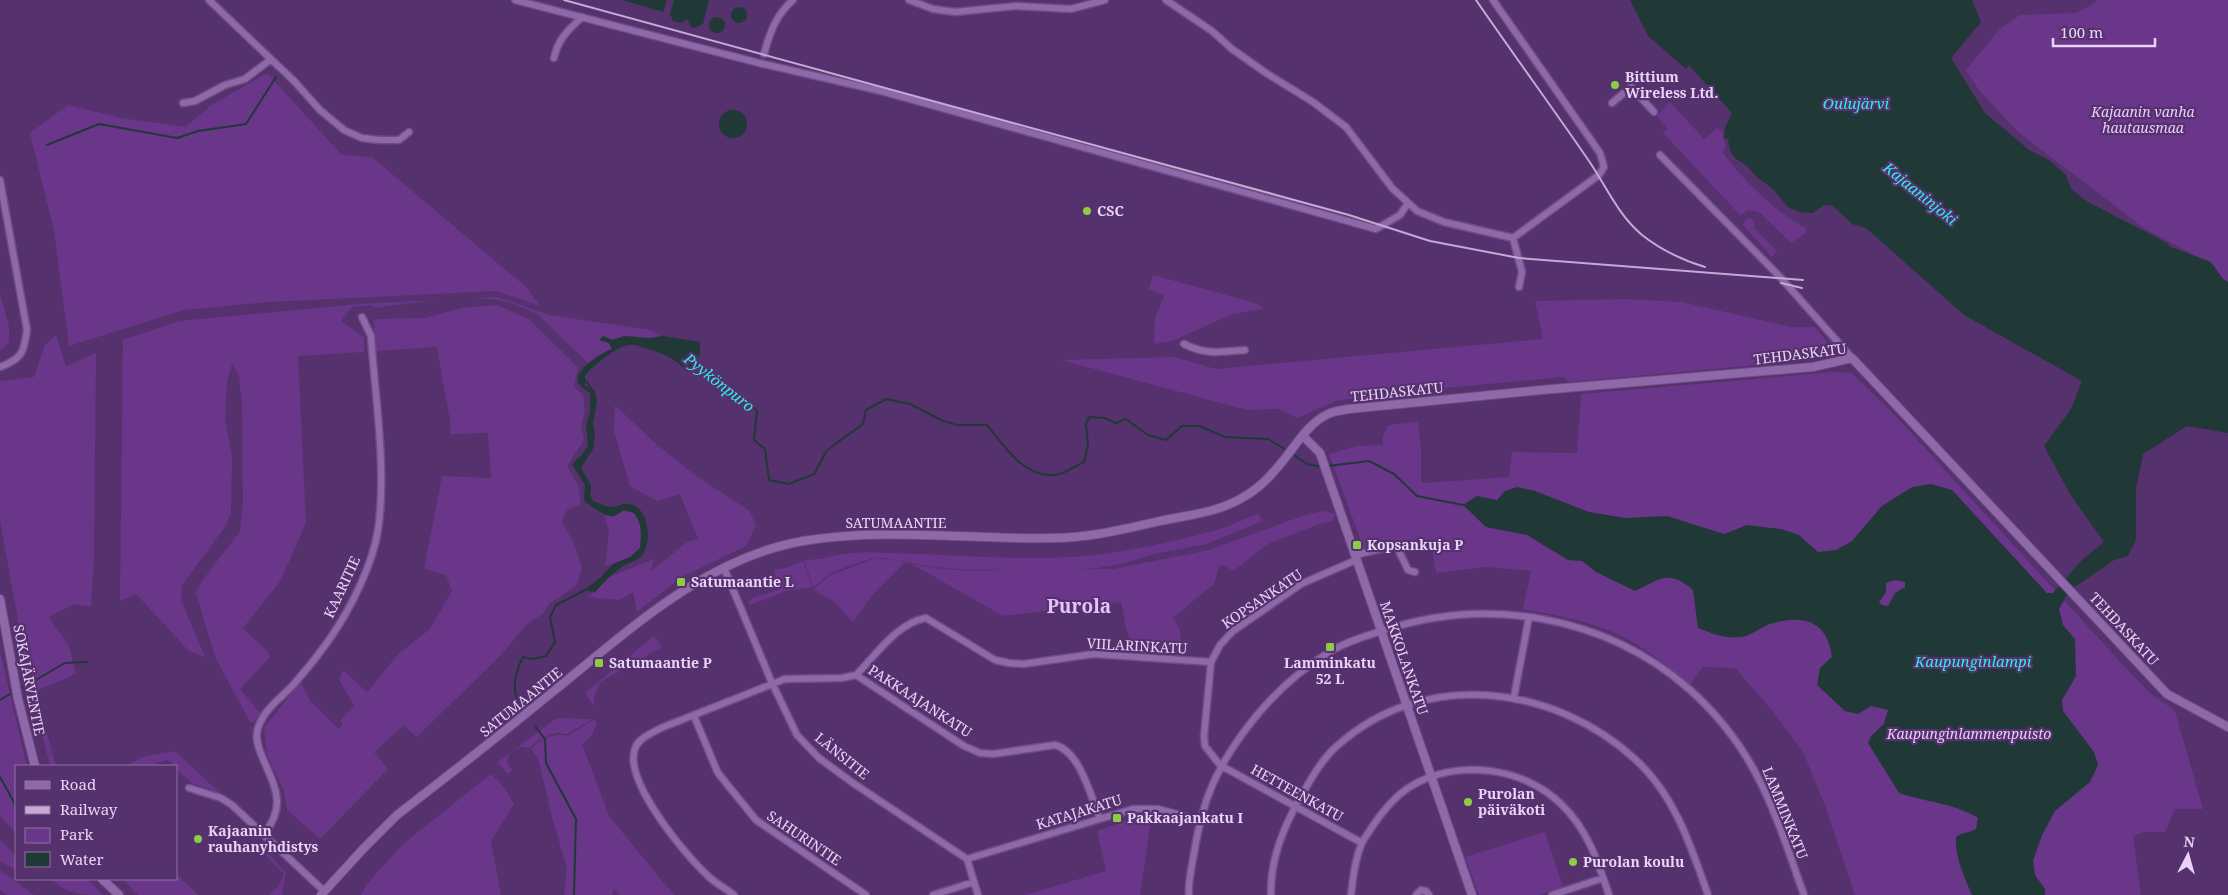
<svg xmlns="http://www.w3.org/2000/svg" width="2228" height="895" font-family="'Noto Serif',serif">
	<rect width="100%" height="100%" fill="#55316d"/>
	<path fill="#6a3689" d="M2097 0H2228V282L2222 278 2213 265 2145 229 2017 131 1979 90 1966 70 2000 29 2020 15 2076 13 2093 4Z
		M267 73 342 155 372 157 526 287 540 306 496 291 269 302 184 310 69 346 54 231 30 133 68 105 121 118 186 127 210 106Z
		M1670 102 1704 139 1717 128 1722 131 1723 139 1726 146 1723 153C1746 183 1773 210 1806 228V233L1791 243 1759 212 1748 210 1740 215 1663 133 1667 129 1657 116Z
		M1750 218 1754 221V228L1777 251 1772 257 1743 225 1745 220Z
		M1153 275 1259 304 1263 309 1233 314 1172 341 1154 344 1155 318 1164 296 1149 289Z
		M0 293 9 327V343L0 351Z
		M497 297 549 315 651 330 659 336 650 338 624 336 613 340 603 336 600 340 609 343 612 349 595 357 589 364 538 315C527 309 515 304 503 301 475 294 404 303 376 308L371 305 352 307 341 321 364 337V352L298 356 306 523 281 580 243 628 268 652 269 658 240 689 260 713 254 722H250L215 657 196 593 202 581 240 531 243 504 242 406 239 376 232 364 227 381 225 419 232 456 231 513 225 527 182 585 181 600 205 657 189 651 136 594 120 601 123 340 179 321 360 304Z
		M1626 299 1682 302 1791 327H1815L1827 342 1826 353 1812 360 1569 382 1564 377 1380 394 1375 397 1339 400 1297 418 1279 409 1247 410 1061 360 1174 357 1216 369 1543 339 1535 301Z
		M498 305 530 320 578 367 574 387 583 395 585 411 581 426 584 440 567 466 578 485 581 504 567 510 562 522 574 543 582 568 576 586 550 603 543 614 527 624 500 656 417 737 403 726 374 752 388 769 320 839 287 810 284 791 267 755 264 728 301 681 310 701 339 729 343 724 340 721 354 705 339 680 343 670 367 692 399 653 429 630 452 591 446 575 424 569 442 476 491 478 488 433 450 434 451 427 437 347 375 351 374 319 425 318 462 308Z
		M56 335 66 366 96 353 94 559 91 607 74 604 49 617 69 646 76 674 35 691 56 766H50L31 692 0 521V381L34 377 45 345Z
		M1833 372 1851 373 1890 410 2124 666 2149 692 2175 711 2203 809H2175L2165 832H2144L2133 836 2141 895H1855L1824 803 1803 752 1772 710 1735 668 1703 667 1690 685C1672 670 1655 655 1634 643 1602 623 1560 616 1523 609L1531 571 1487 567 1436 573 1431 544 1367 557 1329 454 1357 446 1383 445V436L1388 425 1418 422 1421 446V481L1424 483 1509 477 1512 452 1577 453 1581 394Z
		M615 405 655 443 696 476 750 511 756 526 746 546 682 577 637 612 633 592 620 600 587 597 595 592 609 577 654 559 650 572 687 542 698 539 680 494 657 501 630 486 614 431Z
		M624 510 634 513 641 522 640 548 630 557 605 567 609 532 604 513 613 517Z
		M1324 511 1335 514 1333 521 1319 524 1270 543 1233 571 1224 565 1219 566 1214 584 1173 618C1180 628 1184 637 1178 649 1170 652 1164 651 1155 650 1123 648 1127 627 1121 602L1003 616 912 564 935 568 970 571 1058 568 1113 569 1209 550 1308 514Z
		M1259 514 1262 521 1207 544 1153 554 1126 563 1098 568 970 570 935 567 876 557 846 567 830 574 813 587 804 560C822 560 829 556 845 554 858 552 873 552 887 553 961 554 1036 564 1110 553 1143 548 1185 539 1217 530 1232 526 1244 518 1259 514Z
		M876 558 905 562 873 594 853 622 835 602 818 593 814 588 831 575Z
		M803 561 812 587 786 591 750 605 748 602 754 597 778 590 774 570 785 568Z
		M654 636 662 647 600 682 594 697V706L585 694 588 690Z
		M0 652 27 766H16V833L0 816Z
		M557 718 593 719 567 734 556 733 545 737 534 743 531 748 521 747 510 753 507 761 512 771 507 774 498 762Z
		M593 720 597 722 592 735 582 744 609 816 674 895H620L614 889 612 895H564L567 868 553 821 538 758 531 749C539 739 554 734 566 735V737Z
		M175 751 220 793 192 783 176 769V766L168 760 158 762 155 766H126L145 756Z
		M491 774 504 787 514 804 491 841 501 895H361L366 885 403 844Z
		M1152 813 1140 895H1025L1106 871 1097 831 1144 814Z
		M1545 832 1563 887 1539 895H1479L1465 857Z
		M0 840 16 856V870L0 861Z
		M267 852 286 873 282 895H269L279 885 284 874 265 854Z
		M0 870 34 895H7L0 890Z
		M176 873 198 895H138L122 879H176Z
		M52 879H87L103 895C84 895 66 895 52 879Z"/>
	<path fill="#203836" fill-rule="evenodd" d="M622 0H667L663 12Z
		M674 0H709L703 24 695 28 691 27 687 19 681 23 673 21 670 14Z
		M1630 0H1972L1981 22 1951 58 1985 113 2029 150 2049 160 2065 174 2072 190 2088 202 2167 243 2171 247 2211 262 2222 278 2228 282V433L2187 426 2143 454 2136 489V539L2128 556 2114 560 2069 591 2059 609 2063 625 2075 639 2076 676 2062 700 2063 711 2094 752 2098 765 2090 782 2055 811 2042 835 2033 861 2035 875 2045 889V895H1972C1964 876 1955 858 1956 837 1962 832 1969 833 1976 829L1978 818C1954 803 1925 802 1899 793L1868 743 1871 736 1884 724 1888 710 1871 706 1858 714 1845 711 1817 685 1820 668 1832 657C1827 620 1803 614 1770 624 1761 627 1752 635 1742 637 1725 639 1713 634 1698 628L1693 590C1668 569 1661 579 1635 591L1596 572 1582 561 1568 560 1527 535 1486 527 1463 505 1477 496 1497 500 1505 491 1517 487 1535 491 1589 512 1625 518 1667 516 1724 534 1747 525 1781 529 1799 535 1818 552 1836 550 1852 541 1882 506 1912 487 1931 484 1952 490 2047 593H2053L2081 561 2104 542 2070 494 2044 446 2071 409 2082 381 1964 315 1866 228 1852 224 1833 206 1824 205 1813 213 1800 212 1788 207 1772 188 1759 179 1746 165 1736 159 1730 151 1728 139 1724 138 1725 128 1732 113 1689 65 1686 69 1648 36ZM1895 580 1905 582V587L1895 593 1888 606 1882 605 1879 602 1886 592V583Z
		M731 15a8 8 0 1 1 16 0a8 8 0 1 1-16 0Z
		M709 25a8 8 0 1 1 16 0a8 8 0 1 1-16 0Z
		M719 124a14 14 0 1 1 28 0a14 14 0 1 1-28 0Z
		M603 336 613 340 624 336 650 338 663 336 700 342V354L691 371H686C679 361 668 356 657 352 650 350 642 346 634 345 620 342 595 365 585 375V385L595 392 597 402 593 423 595 433 593 449 581 468 591 485 590 495 593 501 613 509C616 507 620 505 623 504 648 500 653 539 643 554 639 561 629 562 623 566 612 574 604 582 595 592L589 591 587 588 602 576 613 564 630 557 640 548C642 534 642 524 634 513L624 510C621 512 616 516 613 516 607 518 588 505 584 500L585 485 572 464 582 455 588 445 586 424 590 414V393C586 390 580 387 578 382 574 369 602 353 612 349L609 343 599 340Z"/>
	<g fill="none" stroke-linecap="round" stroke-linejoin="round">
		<path stroke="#203836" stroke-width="2" d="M47 145 99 124 177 138 198 131 246 124 276 77
			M694 362 718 386 757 410 754 440 765 449 769 480 789 484 814 474 827 450 863 424 866 410 886 399 910 404 943 421 958 425H987C1004 446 1024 478 1055 475 1064 474 1075 466 1084 462L1088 445 1086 424 1089 417 1104 418 1116 423 1126 419 1148 435 1166 440 1182 426H1199L1225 437 1268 439 1288 451
			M585 380 594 392
			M1292 454 1307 464 1323 467
			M1328 466 1369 461 1394 474 1417 496 1463 505
			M608 508 619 507
			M22 688 65 663 87 662
			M0 700 10 694
			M522 709C510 693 515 673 523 657L533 659 546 656 555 642 550 617 556 605 589 588
			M535 726 545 739 546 763 576 819 574 895
			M0 777 16 806"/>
		<defs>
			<path id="minor" d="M209 0 294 81 320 110 344 130 362 138 380 140H399L409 132
				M515 0 759 63 881 91 1376 229 1400 215 1408 203
				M909 0 933 9 955 12 1016 6 1071 9 1105 0
				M1166 0 1212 31 1232 49 1266 73 1313 102 1346 127 1392 188 1417 211 1444 222 1513 238
				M1493 0 1600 153 1604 167 1599 175 1513 238 1522 272 1519 287
				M764 54C770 32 776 15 793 0
				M554 58C558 39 568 30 582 17
				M183 103 195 101 225 85 245 79 270 60
				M1612 103 1631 87 1654 112
				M1660 155 1781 278 1852 358
				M0 180 27 330C24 352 22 359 0 367
				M1184 344C1205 355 1222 352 1245 350
				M1355 555 1396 545 1408 570 1415 572
				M1356 560 1301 584 1233 631 1220 645 1211 662 1204 736 1205 746 1220 765 1362 843
				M724 568 772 683 797 735 819 758 853 783 967 859 978 895
				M856 675C876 655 897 623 926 618L995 660 1009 663 1023 664 1094 654 1211 662
				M1514 697 1529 617
				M694 716 718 773 756 820 866 895
				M189 788 221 798 232 805 324 891
				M264 834C288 804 274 786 261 754 258 746 255 737 258 728 264 709 280 699 293 685 308 668 321 652 333 634 352 606 373 563 378 530 387 469 375 397 371 336L362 317
				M967 859 1133 809H1158L1199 820
				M734 895C726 889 717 884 709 877 686 856 620 778 636 746 641 737 652 733 661 728L785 679 842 678 856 675 964 746 980 753 993 754 1055 745C1080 751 1091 797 1100 819
				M933 895 974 882
				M1189 895C1188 883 1191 871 1193 859 1201 810 1210 780 1238 740 1263 704 1293 674 1331 651 1346 642 1365 636 1382 631 1487 596 1604 615 1689 689 1757 749 1775 813 1804 895
				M1271 895C1270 860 1284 825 1302 795 1311 778 1322 759 1337 746 1423 668 1554 684 1636 760 1675 796 1691 846 1708 895
				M1351 895C1353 878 1355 859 1362 843 1364 838 1369 832 1372 827 1382 812 1393 798 1408 788 1455 758 1523 766 1562 805 1588 830 1598 862 1609 895
				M1416 895 1421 890 1426 891 1429 895
				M1552 895 1603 878"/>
			<path id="tertiary" d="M1303 436 1320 453 1472 895
				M0 599 18 699 35 766
				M102 879 119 895
				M321 895 363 849 397 815C449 775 500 735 550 694 626 633 704 558 803 541 886 527 970 540 1053 538 1089 538 1125 529 1160 521 1178 517 1196 515 1213 510 1238 503 1260 489 1276 469 1293 451 1305 425 1328 414 1334 411 1343 410 1349 409L1541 390 1813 367 1852 358 2167 694 2228 727"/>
		</defs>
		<use href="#minor" stroke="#6e4e82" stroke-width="9"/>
		<use href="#tertiary" stroke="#6e4e82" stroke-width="10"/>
		<use href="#minor" stroke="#8e68a9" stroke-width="6"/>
		<use href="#tertiary" stroke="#8e68a9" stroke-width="8"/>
		<path stroke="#c3abd5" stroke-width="2" d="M564 0 1349 215 1430 241 1519 258 1803 280
			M1476 0C1513 54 1552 107 1589 161 1606 186 1618 215 1642 235 1661 250 1682 260 1705 267
			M1781 283 1802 288"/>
	</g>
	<g fill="#8ecd43" stroke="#55316d" stroke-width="2">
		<circle cx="1615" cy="85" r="5"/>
		<circle cx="1087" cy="211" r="5"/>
		<rect x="1352" y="540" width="10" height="10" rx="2.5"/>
		<rect x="676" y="577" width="10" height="10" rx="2.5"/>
		<rect x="1325" y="642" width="10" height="10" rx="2.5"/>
		<rect x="594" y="658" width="10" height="10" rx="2.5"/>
		<circle cx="1468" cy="802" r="5"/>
		<rect x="1112" y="813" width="10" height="10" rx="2.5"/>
		<circle cx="198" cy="839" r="5"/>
		<circle cx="1573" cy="862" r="5"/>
	</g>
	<g text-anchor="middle" stroke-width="4.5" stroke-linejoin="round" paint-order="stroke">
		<g font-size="14" font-weight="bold" fill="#e9d4f8" stroke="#55316d" text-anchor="start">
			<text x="1625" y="82">Bittium<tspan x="1625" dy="16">Wireless Ltd.</tspan></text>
			<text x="1097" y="216">CSC</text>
			<text x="1367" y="550">Kopsankuja P</text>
			<text x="691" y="587">Satumaantie L</text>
			<text x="609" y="668">Satumaantie P</text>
			<text x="1330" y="668" text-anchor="middle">Lamminkatu<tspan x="1330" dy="16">52 L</tspan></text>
			<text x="1478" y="799">Purolan<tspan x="1478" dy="16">päiväkoti</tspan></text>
			<text x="1127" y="823">Pakkaajankatu I</text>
			<text x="208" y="836">Kajaanin<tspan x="208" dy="16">rauhanyhdistys</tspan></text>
			<text x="1583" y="867">Purolan koulu</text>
		</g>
		<g font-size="14" font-style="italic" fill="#e8ccfc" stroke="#55316d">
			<text x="2143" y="117">Kajaanin vanha<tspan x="2143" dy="16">hautausmaa</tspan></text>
			<text x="1969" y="739">Kaupunginlammenpuisto</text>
		</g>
		<g font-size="14" fill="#e9d4f8" stroke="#55316d">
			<text transform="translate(1800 354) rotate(-7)" y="5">TEHDASKATU</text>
			<text transform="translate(1397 392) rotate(-6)" y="5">TEHDASKATU</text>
			<text x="896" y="528">SATUMAANTIE</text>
			<text transform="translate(342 587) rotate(-65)" y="5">KAARITIE</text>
			<text transform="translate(1262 599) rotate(-34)" y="5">KOPSANKATU</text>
			<text transform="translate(2124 629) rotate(47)" y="5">TEHDASKATU</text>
			<text transform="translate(1137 646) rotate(3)" y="5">VIILARINKATU</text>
			<text transform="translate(1404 658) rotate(71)" y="5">MAKKOLANKATU</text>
			<text transform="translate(29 680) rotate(79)" y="5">SOKAJÄRVENTIE</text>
			<text transform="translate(920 701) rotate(33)" y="5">PAKKAAJANKATU</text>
			<text transform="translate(521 702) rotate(-39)" y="5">SATUMAANTIE</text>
			<text transform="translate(842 756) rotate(39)" y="5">LÄNSITIE</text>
			<text transform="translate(1297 793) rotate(29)" y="5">HETTEENKATU</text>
			<text transform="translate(1079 812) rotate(-17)" y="5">KATAJAKATU</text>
			<text transform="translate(1785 813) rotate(68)" y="5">LAMMINKATU</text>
			<text transform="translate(804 838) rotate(34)" y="5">SAHURINTIE</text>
		</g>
		<g font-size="15" font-style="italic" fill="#2ceee7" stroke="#55316d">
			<text x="1856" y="109">Oulujärvi</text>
			<text transform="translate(1920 194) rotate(39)" y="5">Kajaaninjoki</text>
			<text transform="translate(719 383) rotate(38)" y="5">Pyykönpuro</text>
			<text x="1973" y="667">Kaupunginlampi</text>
		</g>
		<g font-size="19" font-weight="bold" fill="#e4c3fc" stroke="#55316d">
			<text x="1079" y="613">Purola</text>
		</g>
	</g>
	<rect x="15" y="765" width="162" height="115" fill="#55316d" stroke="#9072a5"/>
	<rect x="25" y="781" width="25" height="8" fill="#8e68a9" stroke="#9072a5"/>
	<text x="60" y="790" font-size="15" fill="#e9d4f8">Road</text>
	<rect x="25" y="806" width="25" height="8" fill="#c3abd5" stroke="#9072a5"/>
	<text x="60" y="815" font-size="15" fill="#e9d4f8">Railway</text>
	<rect x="25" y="828" width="25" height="15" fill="#6a3689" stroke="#9072a5"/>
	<text x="60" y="840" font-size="15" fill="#e9d4f8">Park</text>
	<rect x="25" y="852" width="25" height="15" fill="#203836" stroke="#9072a5"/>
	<text x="60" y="865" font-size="15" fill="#e9d4f8">Water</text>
	<g transform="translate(2188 855) rotate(6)" stroke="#55316d" stroke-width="4" paint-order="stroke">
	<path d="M0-4L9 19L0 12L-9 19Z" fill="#e9d4f8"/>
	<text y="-8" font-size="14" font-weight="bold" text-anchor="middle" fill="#e9d4f8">N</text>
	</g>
	<path d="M2053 38v8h102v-8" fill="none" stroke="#e9d4f8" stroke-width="2.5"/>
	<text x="2060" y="38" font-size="15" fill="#e9d4f8" stroke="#55316d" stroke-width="4" paint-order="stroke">100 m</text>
</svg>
